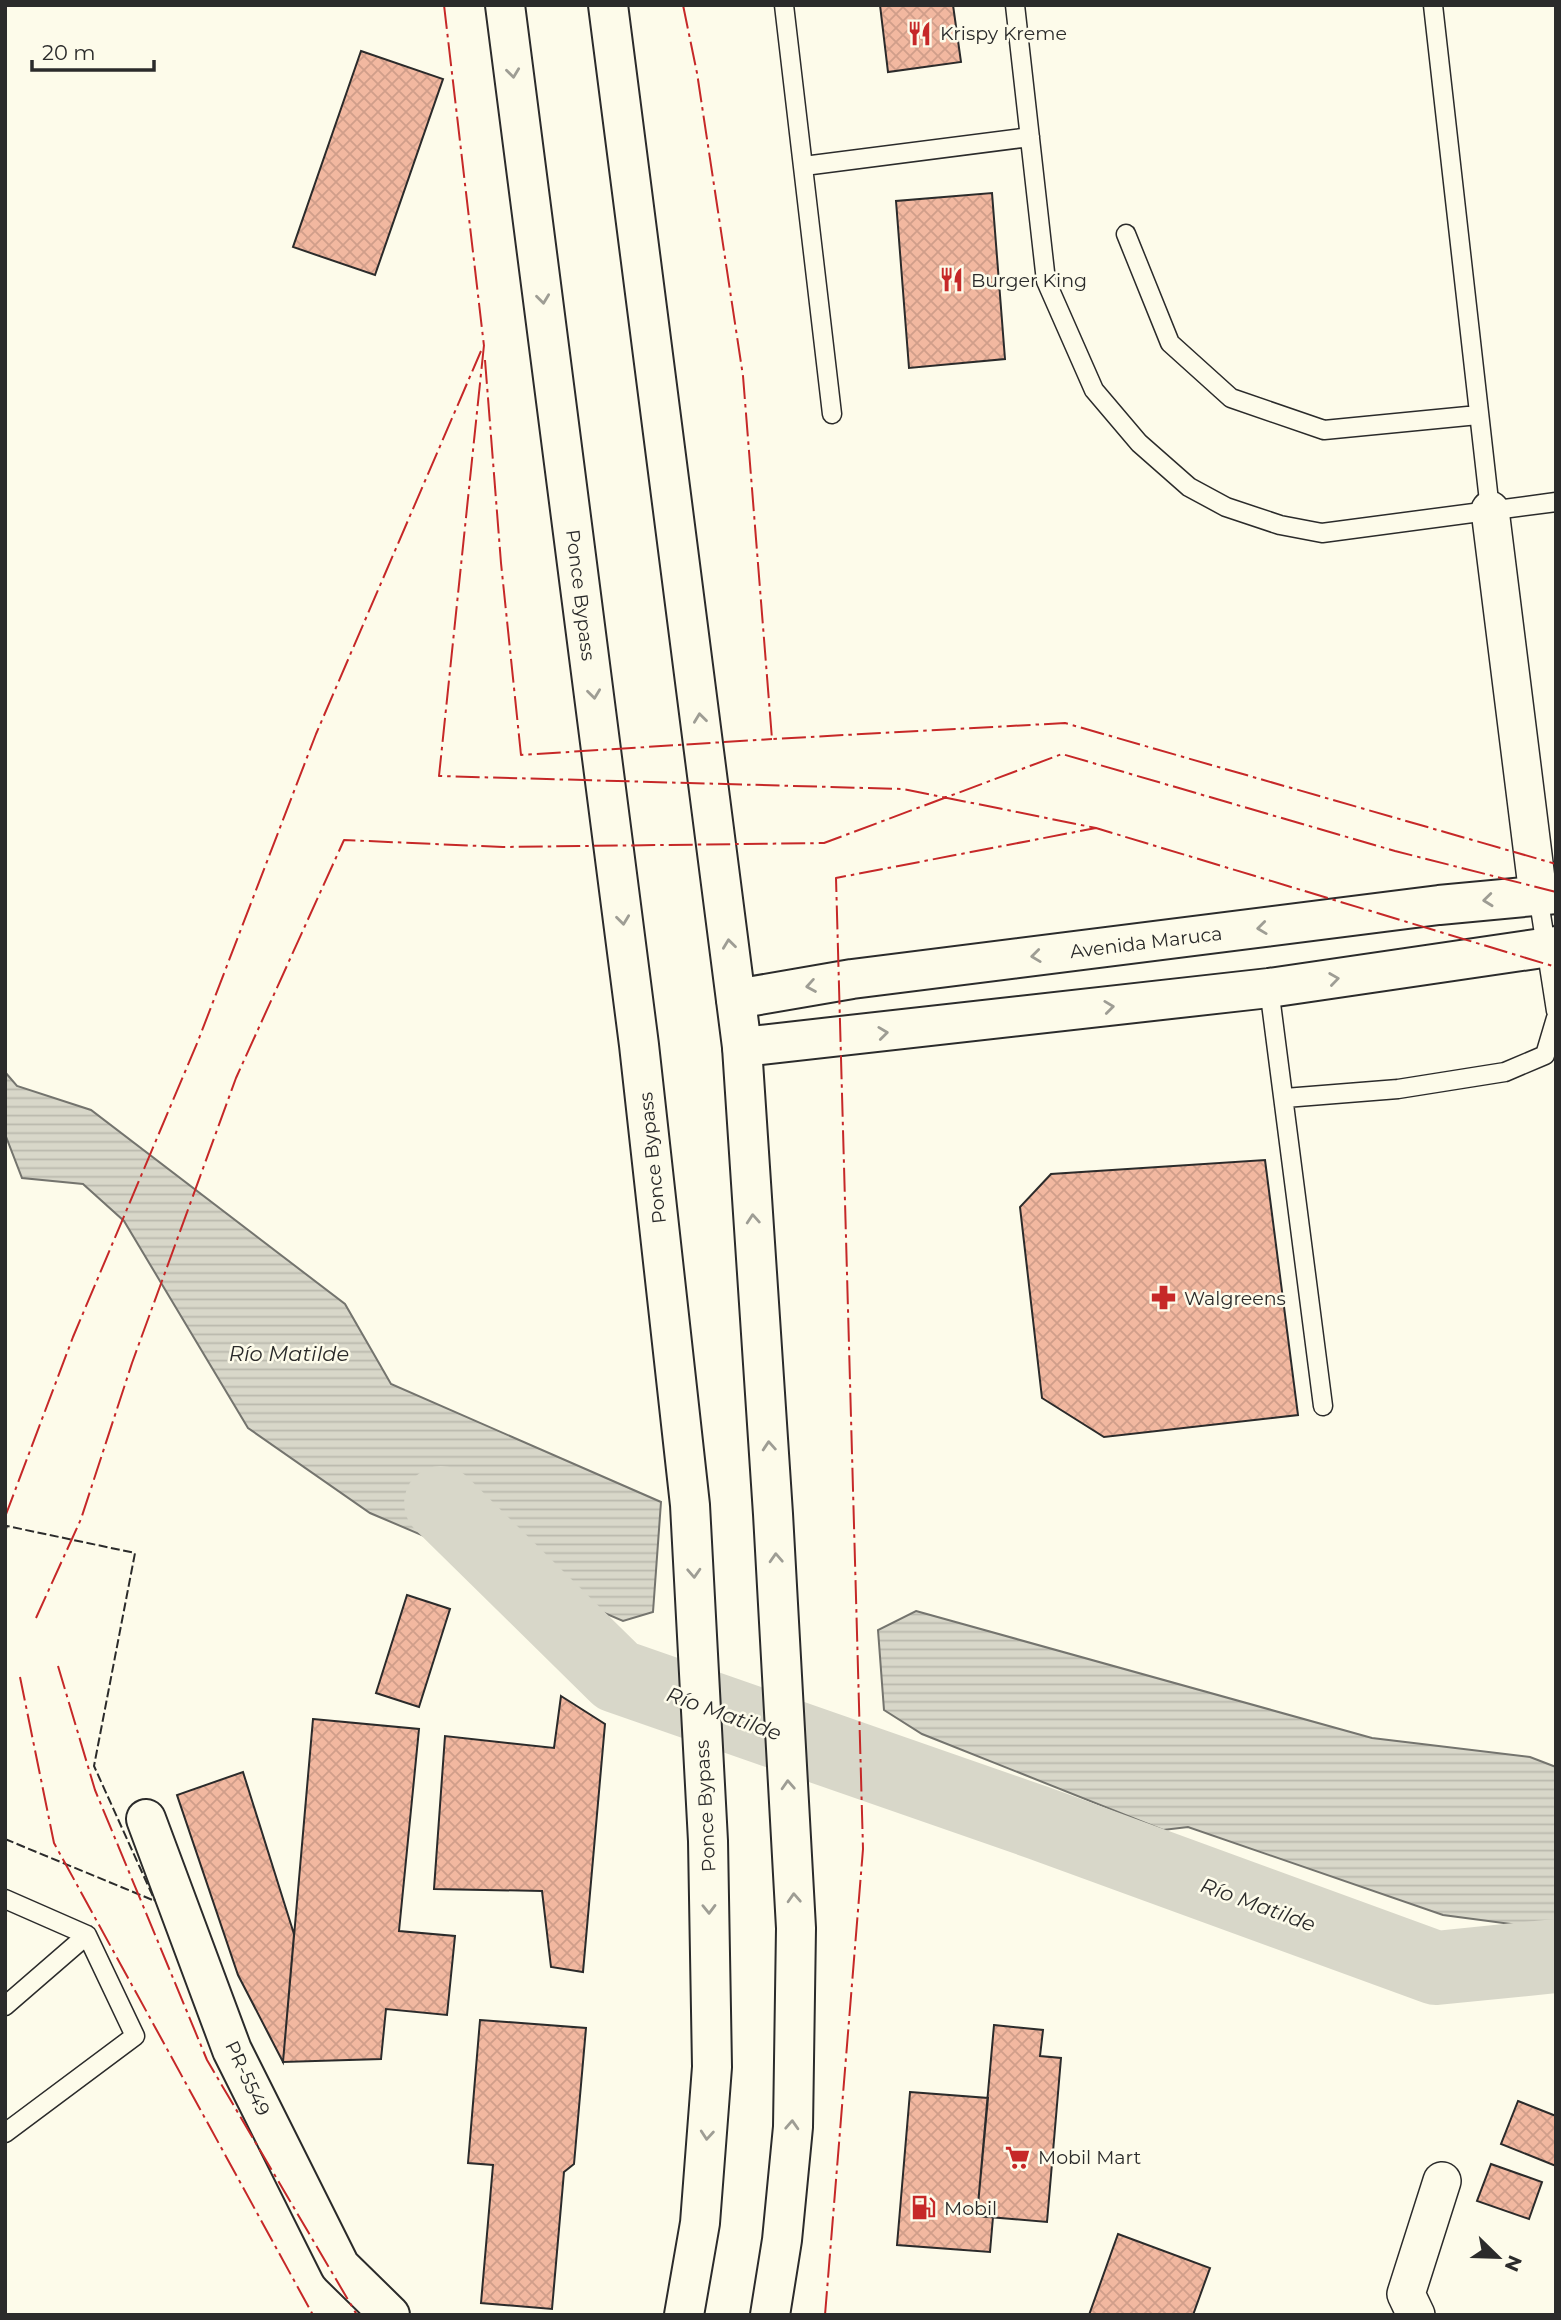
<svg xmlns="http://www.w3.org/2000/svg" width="1561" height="2320" font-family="Montserrat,sans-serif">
	<defs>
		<pattern id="water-rules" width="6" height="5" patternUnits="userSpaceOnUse" patternTransform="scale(1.75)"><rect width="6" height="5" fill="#d8d7c9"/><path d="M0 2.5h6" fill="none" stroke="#bab9ad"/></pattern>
		<pattern id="building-cross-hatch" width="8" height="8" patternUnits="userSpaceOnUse" patternTransform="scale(1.75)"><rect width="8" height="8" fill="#f2b8a0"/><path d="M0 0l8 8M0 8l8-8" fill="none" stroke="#d09e8a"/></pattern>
	</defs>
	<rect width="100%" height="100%" fill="#fdfbea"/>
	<path fill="url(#water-rules)" stroke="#74746e" stroke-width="2" d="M5 1072 17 1086 91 1110 345 1304 391 1384 661 1502 653 1612 623 1621 370 1513 248 1428 124 1221 83 1184 22 1178 5 1134Z
		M916 1611 1372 1738 1530 1757 1556 1767V1930L1443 1915 1188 1827 1163 1830 922 1734 884 1710 878 1630Z"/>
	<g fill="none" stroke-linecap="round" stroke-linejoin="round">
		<path stroke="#d8d7c9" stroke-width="74" d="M441 1503 617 1676 1039 1823 1436 1968 1556 1956"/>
	</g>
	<path fill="url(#building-cross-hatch)" stroke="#2b2b2b" stroke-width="2" d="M880 5H953L961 62 888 72Z
		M361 51 443 79 375 275 293 247Z
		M992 193 1005 359 909 368 896 201Z
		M1265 1160 1298 1415 1104 1437 1042 1398 1020 1207 1051 1174Z
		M407 1595 450 1609 419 1707 376 1693Z
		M561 1696 605 1724 583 1972 551 1967 542 1891 434 1889 445 1736 554 1748Z
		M313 1719 419 1729 399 1931 455 1936 447 2015 386 2009 381 2059 283 2062Z
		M243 1772 294 1934 283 2062 238 1975 177 1795Z
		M480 2020 586 2028 574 2164 564 2172 552 2309 481 2303 493 2165 468 2163Z
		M994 2025 1043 2030 1040 2056 1061 2058 1047 2222 977 2216Z
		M910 2092 988 2098 977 2216 993 2217 990 2252 897 2245Z
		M1518 2101 1556 2116V2166L1501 2144Z
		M1491 2164 1542 2182 1529 2219 1477 2201Z
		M1118 2234 1210 2268 1193 2315H1089Z"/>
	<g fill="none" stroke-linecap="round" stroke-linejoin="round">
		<defs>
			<path id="service" d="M784 5 832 414
				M1015 5 1046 281 1094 390 1139 443 1189 487 1226 507 1280 525 1322 533 1556 502
				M1433 5 1490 510
				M804 166 1030 137
				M1126 234 1170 343 1231 398 1324 430 1478 415
				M1538 895 1556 1011
				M1269 988 1323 1406
				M1285 1098 1398 1089 1505 1072 1545 1055 1556 1018
				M5 1899 87 1935
				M5 2006 87 1935 135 2036 5 2133"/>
			<path id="minor" d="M1490 510 1538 895
				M1416 2315 1406 2294 1442 2181"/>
			<path id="tertiary" d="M736 999 852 979 1439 905 1556 894
				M742 1047 1269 988 1556 946
				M146 1819 232 2050 340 2266 390 2315"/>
			<path id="trunk" d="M505 5 639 1045 690 1505 708 1841 712 2067 700 2223 684 2315
				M608 5 742 1047 773 1514 796 1928 793 2127 782 2240 770 2315"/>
		</defs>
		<use href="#service" stroke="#2b2b2b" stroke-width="21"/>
		<use href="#minor" stroke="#2b2b2b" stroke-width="40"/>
		<use href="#tertiary" stroke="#2b2b2b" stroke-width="42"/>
		<use href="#trunk" stroke="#2b2b2b" stroke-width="42"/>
		<use href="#service" stroke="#fdfbea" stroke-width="18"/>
		<use href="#minor" stroke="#fdfbea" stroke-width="37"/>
		<use href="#tertiary" stroke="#fdfbea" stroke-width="38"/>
		<use href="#trunk" stroke="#fdfbea" stroke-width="38"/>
		<path stroke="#2b2b2b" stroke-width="2" stroke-dasharray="9 3.5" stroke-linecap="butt" d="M5 1532 7 1526 135 1553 94 1766 155 1901
			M5 1839 155 1901"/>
		<path stroke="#c62828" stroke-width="2" stroke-dasharray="24 5 3.5 5" stroke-linecap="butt" d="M444 5 484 346
			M683 5 697 73 743 376 772 739 1065 723 1556 864
			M484 345 439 776 903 789 1096 828 1556 967
			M485 360 501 563 521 755 772 739
			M5 1517 73 1337 198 1041 316 734 481 351
			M36 1618 81 1519 132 1363 236 1078 344 840 503 847 824 843 1062 754 1395 851 1556 892
			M58 1666 95 1790 207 2060 357 2315
			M20 1677 54 1843 313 2315
			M825 2315 863 1849 836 878 1096 828"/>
	</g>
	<defs><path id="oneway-chevron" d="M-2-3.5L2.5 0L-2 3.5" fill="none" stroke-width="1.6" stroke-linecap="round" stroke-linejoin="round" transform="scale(1.75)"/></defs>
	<g stroke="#9e9d94">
		<use href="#oneway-chevron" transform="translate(513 73) rotate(83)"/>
		<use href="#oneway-chevron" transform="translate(543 299) rotate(83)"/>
		<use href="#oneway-chevron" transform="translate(594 694) rotate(83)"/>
		<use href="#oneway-chevron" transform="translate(700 718) rotate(-97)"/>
		<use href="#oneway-chevron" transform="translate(1488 900) rotate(174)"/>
		<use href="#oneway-chevron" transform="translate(623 920) rotate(83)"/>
		<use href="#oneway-chevron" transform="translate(1262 928) rotate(173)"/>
		<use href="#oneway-chevron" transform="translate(729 944) rotate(-97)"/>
		<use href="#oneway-chevron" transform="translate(1036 956) rotate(173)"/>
		<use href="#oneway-chevron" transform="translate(1334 979) rotate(-8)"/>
		<use href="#oneway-chevron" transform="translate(811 986) rotate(170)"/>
		<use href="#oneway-chevron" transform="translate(1109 1007) rotate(-7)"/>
		<use href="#oneway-chevron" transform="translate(883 1033) rotate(-7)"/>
		<use href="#oneway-chevron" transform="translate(753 1219) rotate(-94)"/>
		<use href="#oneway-chevron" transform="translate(769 1446) rotate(-94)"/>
		<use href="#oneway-chevron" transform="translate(776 1558) rotate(-93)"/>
		<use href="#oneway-chevron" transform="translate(694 1573) rotate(87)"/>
		<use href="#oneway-chevron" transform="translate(788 1785) rotate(-93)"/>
		<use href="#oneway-chevron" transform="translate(794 1898) rotate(-93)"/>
		<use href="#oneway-chevron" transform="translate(709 1909) rotate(89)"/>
		<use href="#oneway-chevron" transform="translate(792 2125) rotate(-87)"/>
		<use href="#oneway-chevron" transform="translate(707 2135) rotate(95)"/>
	</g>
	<defs>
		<symbol id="restaurant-bare" viewBox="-9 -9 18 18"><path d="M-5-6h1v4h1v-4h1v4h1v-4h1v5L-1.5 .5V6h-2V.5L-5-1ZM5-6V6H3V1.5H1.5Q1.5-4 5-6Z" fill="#c62828" stroke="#fdfbea" stroke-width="2.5" paint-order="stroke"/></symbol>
		<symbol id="pharmacy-bare" viewBox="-9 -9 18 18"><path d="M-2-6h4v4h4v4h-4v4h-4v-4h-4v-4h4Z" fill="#c62828" stroke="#fdfbea" stroke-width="2.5" paint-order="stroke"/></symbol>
		<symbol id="supermarket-bare" viewBox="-9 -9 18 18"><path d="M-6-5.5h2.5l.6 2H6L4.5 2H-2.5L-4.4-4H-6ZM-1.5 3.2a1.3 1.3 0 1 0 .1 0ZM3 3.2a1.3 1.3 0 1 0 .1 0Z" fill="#c62828" stroke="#fdfbea" stroke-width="2.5" paint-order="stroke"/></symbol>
		<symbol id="fuel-bare" viewBox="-9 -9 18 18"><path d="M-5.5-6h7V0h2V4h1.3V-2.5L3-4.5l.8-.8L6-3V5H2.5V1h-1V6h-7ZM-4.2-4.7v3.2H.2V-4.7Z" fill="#c62828" stroke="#fdfbea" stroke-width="2.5" paint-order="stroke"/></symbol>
	</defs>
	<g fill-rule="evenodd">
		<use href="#restaurant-bare" x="902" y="16" width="35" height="35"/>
		<use href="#restaurant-bare" x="934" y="262" width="35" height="35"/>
		<use href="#pharmacy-bare" x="1146" y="1280" width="35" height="35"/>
		<use href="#supermarket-bare" x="1000" y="2140" width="35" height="35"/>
		<use href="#fuel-bare" x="906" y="2190" width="35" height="35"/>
	</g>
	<g text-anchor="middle" stroke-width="5" stroke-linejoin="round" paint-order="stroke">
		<g font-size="19" fill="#2b2b2b" stroke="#fdfbea" text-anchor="start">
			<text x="940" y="40">Krispy Kreme</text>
			<text x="971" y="287">Burger King</text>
			<text x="1184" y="1305">Walgreens</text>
			<text x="1038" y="2164">Mobil Mart</text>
			<text x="944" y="2215">Mobil</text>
		</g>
		<g font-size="19" fill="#2b2b2b" stroke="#fdfbea">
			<text transform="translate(581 595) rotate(83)" y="7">Ponce Bypass</text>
			<text transform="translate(1146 942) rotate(-7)" y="7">Avenida Maruca</text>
			<text transform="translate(652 1158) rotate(-96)" y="7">Ponce Bypass</text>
			<text transform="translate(705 1806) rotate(-93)" y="7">Ponce Bypass</text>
			<text transform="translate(248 2078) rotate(65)" y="7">PR-5549</text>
		</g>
		<g font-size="21" font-style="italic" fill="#2b2b2b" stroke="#fdfbea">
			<text x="289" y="1361">Río Matilde</text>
			<text transform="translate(724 1714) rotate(20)" y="7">Río Matilde</text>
			<text transform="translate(1258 1905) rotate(20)" y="7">Río Matilde</text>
		</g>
	</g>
	<rect width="1561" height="2320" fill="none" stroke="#2b2b2b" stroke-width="14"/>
	<g transform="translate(1498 2257) rotate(113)" stroke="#fdfbea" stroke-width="5" paint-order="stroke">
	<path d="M0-5L12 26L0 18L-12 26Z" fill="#2b2b2b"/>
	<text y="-10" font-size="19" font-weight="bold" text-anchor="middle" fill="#2b2b2b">N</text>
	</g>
	<path d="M32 60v10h122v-10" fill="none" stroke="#2b2b2b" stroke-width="3.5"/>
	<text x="42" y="60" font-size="21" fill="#2b2b2b" stroke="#fdfbea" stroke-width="5" paint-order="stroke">20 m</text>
</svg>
